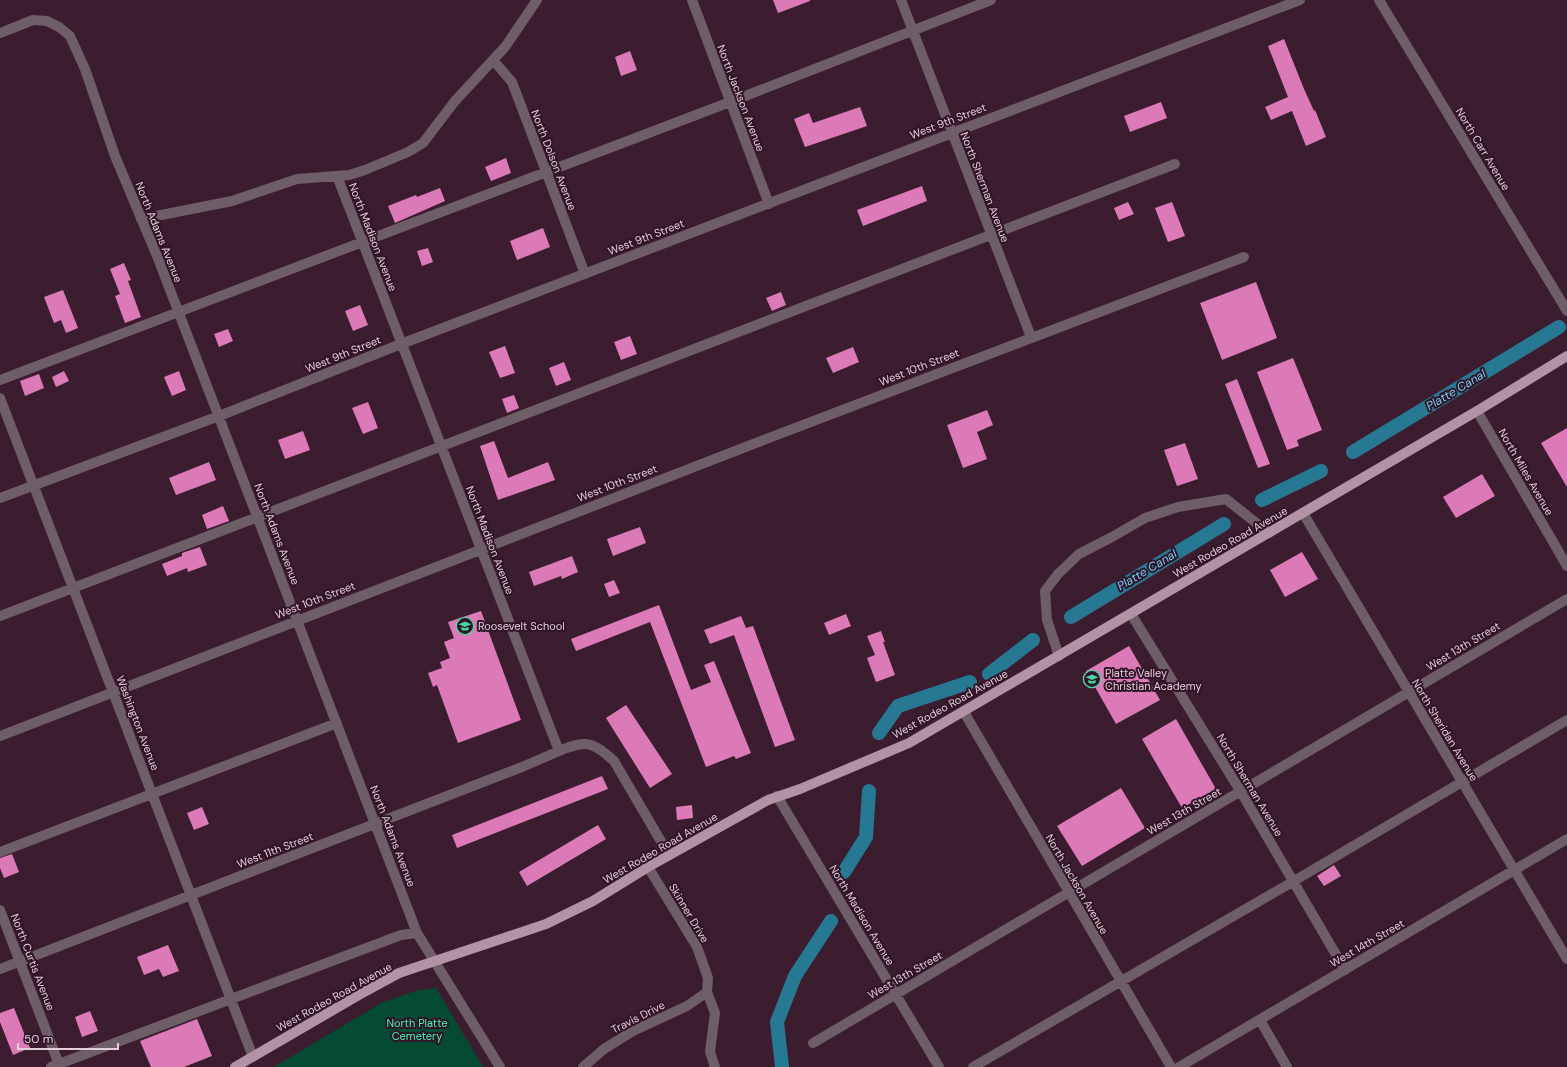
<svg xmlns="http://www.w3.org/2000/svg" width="1567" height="1067" font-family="'DM Sans',sans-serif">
	<rect width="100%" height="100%" fill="#3c1d30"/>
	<path fill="#054b33" d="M436 988 483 1067H274L383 1002 419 990Z"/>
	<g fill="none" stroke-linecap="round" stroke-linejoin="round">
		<path stroke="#277892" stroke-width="14" d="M1353 452 1559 327
			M1262 500 1321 471
			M1071 617 1224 524
			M989 674 1033 640
			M879 733 898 706 970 682
			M844 872 866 837 869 791
			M782 1067 777 1022 795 976 831 921"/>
	</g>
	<path fill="#dc7ab8" d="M773 0H810V1L778 13Z
		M1284 39 1304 89 1314 111 1315 110 1326 137 1306 146 1292 111 1271 120 1265 107 1288 97 1268 46Z
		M630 51 637 70 621 76 615 57Z
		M1161 102 1167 118 1130 132 1124 116Z
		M860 107 867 126 805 147 794 119 809 113 813 123Z
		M506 158 511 173 491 181 485 167Z
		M922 186 927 201 863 226 857 210Z
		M440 188 445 201 395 223 388 206 416 195 417 197Z
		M1128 202 1134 214 1119 220 1114 208Z
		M1172 202 1185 236 1168 242 1155 208Z
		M543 228 550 247 517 260 510 241Z
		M428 248 433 262 422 266 417 251Z
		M124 263 131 280 128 281 141 317 125 323 115 296 120 294 110 269Z
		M1256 282 1277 338 1222 360 1200 303Z
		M63 290 78 328 66 333 61 320 54 323 44 297Z
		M781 292 786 305 772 311 766 298Z
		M360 305 368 325 353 331 345 311Z
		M228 329 233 341 219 347 214 334Z
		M630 336 637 354 621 360 614 342Z
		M505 346 515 373 500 378 489 352Z
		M853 347 859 362 833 373 826 358Z
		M1293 358 1322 430 1297 440 1299 446 1287 450 1257 372Z
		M564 362 571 380 556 386 549 368Z
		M64 371 69 381 56 387 52 377Z
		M179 371 186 390 172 396 164 377Z
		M39 374 44 388 25 396 20 381Z
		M1237 379 1270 464 1258 468 1225 384Z
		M514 395 519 408 507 413 502 399Z
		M368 402 378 428 363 434 352 408Z
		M987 410 993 425 977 432 987 459 963 468 947 425Z
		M1567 428V487L1541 443Z
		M303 431 310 450 285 459 278 440Z
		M494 441 508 478 548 462 555 480 498 500 480 446Z
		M1185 443 1198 479 1177 486 1164 450Z
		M209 462 216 480 176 495 169 478Z
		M1482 474 1495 496 1456 518 1443 497Z
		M223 506 229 521 207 529 202 515Z
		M640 527 646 543 613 556 607 539Z
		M200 547 207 565 188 572 187 568 167 576 162 564 182 556V553Z
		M1302 552 1318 579 1285 597 1270 570Z
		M572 556 578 572 562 579 561 576 534 586 529 572Z
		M614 580 620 593 609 597 604 584Z
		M659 605 691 690 711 682 704 665 714 661 751 753 736 759 734 756 706 767 650 622 576 651 571 639Z
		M481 611 521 720 458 743 437 685 433 687 428 673 442 668 440 662 450 658 444 642 454 638 448 622Z
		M846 614 851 626 829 635 824 623Z
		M741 616 746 628 753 626 795 740 775 747 734 635 710 644 704 630Z
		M881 631 885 642H883L895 675 876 682 867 658 875 655 867 636Z
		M1129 646 1160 700 1116 724 1086 671Z
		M626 705 672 774 650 788 606 718Z
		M1176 719 1216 789 1182 808 1142 739Z
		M602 776 608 789 457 848 452 835Z
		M1121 788 1145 828 1082 866 1057 826Z
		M692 805 693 818 677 820 676 807Z
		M202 807 209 824 194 830 187 813Z
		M598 825 606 839 527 886 519 872Z
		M12 854 19 872 4 878 0 868V858Z
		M1334 865 1341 876 1324 886 1317 876Z
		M168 945 179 971 163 977 159 969 144 975 137 957Z
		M14 1008 30 1048 13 1055 0 1022V1013Z
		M90 1011 98 1031 82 1037 75 1017Z
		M197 1019 212 1056 184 1067H151L140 1041Z"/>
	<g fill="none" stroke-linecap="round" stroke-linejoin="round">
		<path stroke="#6e5e67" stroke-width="10" d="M692 0 769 204
			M901 0 1031 337
			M1379 0 1567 311
			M0 33 33 20 47 21 59 27 70 36 85 69 115 156 157 256 417 933 500 1067
			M493 60 512 82 585 274
			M337 176 559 751C586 740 592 741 614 761L669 855
			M141 219 232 201 297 179 349 175 365 170 408 152 423 143 455 101 505 47 537 0
			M0 380 730 102 991 0
			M0 398 253 1057
			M1477 411 1567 566
			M0 498 219 416 401 344 1300 0
			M1303 513 1567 959
			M1131 614 1241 792 1345 970
			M0 616 1175 164
			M1059 656 1047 620 1045 591 1058 574 1079 554 1112 537 1145 518 1178 507 1226 499 1269 533
			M964 712 1171 1067
			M0 736C414 576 828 413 1244 257
			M777 796 939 1067
			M0 852 337 723
			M648 867 697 947 708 978 707 992 715 1013 710 1052 715 1067
			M0 910 60 1067
			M0 969 522 767 559 751
			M1260 1020 1287 1067
			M813 1043 1567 599
			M51 1067 401 935 417 933
			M583 1067 604 1049 633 1031 687 1006 707 992
			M973 1067 1294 881 1567 720
			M1179 1067 1567 839"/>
		<path stroke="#b392a5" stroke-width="10" d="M235 1067 364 992 399 973 546 924 593 901 648 867 768 800 800 789 909 743 1477 411 1567 356"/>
	</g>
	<defs>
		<symbol id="school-ring" viewBox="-11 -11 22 22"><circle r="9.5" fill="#311427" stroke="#49d49d" stroke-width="1.5"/><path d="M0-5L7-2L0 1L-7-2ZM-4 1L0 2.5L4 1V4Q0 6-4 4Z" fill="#49d49d"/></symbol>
	</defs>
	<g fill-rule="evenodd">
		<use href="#school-ring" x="455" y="616" width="20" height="20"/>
		<use href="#school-ring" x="1082" y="669" width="20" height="20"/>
	</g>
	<g text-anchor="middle" stroke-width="4" stroke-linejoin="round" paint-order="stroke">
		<g font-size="11" fill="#e3ceda" stroke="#311427">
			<text transform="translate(741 98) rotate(69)" y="4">North Jackson Avenue</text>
			<text transform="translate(948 121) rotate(-21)" y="4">West 9th Street</text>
			<text transform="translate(1483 149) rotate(59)" y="4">North Carr Avenue</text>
			<text transform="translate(554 160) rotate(69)" y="4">North Dolson Avenue</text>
			<text transform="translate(985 187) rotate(69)" y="4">North Sherman Avenue</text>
			<text transform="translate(159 232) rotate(68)" y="4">North Adams Avenue</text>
			<text transform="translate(373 237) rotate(69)" y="4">North Madison Avenue</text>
			<text transform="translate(646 237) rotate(-21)" y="4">West 9th Street</text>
			<text transform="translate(343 354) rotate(-22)" y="4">West 9th Street</text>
			<text transform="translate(919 367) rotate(-21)" y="4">West 10th Street</text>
			<text transform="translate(1526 472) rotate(60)" y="4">North Miles Avenue</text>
			<text transform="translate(617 483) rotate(-21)" y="4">West 10th Street</text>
			<text transform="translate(277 534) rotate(69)" y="4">North Adams Avenue</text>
			<text transform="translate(490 540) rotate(69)" y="4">North Madison Avenue</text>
			<text transform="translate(1230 542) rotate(-30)" y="4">West Rodeo Road Avenue</text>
			<text transform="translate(315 600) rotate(-21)" y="4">West 10th Street</text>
			<text transform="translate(1463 646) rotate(-31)" y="4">West 13th Street</text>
			<text transform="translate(950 704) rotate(-29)" y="4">West Rodeo Road Avenue</text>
			<text transform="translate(138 723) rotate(69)" y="4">Washington Avenue</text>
			<text transform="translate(1445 730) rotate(59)" y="4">North Sheridan Avenue</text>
			<text transform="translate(1250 785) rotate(59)" y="4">North Sherman Avenue</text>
			<text transform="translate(1184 811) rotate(-30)" y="4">West 13th Street</text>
			<text transform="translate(393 836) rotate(69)" y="4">North Adams Avenue</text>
			<text transform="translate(660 848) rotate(-30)" y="4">West Rodeo Road Avenue</text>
			<text transform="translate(275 850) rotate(-21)" y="4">West 11th Street</text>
			<text transform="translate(1077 884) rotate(60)" y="4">North Jackson Avenue</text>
			<text transform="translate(689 913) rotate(59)" y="4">Skinner Drive</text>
			<text transform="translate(862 915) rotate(59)" y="4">North Madison Avenue</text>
			<text transform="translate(1367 943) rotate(-30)" y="4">West 14th Street</text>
			<text transform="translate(33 962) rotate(69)" y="4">North Curtis Avenue</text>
			<text transform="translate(905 975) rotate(-30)" y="4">West 13th Street</text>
			<text transform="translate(334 997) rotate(-29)" y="4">West Rodeo Road Avenue</text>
			<text transform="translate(638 1017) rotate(-27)" y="4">Travis Drive</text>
		</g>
		<g font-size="11" fill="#e3ceda" stroke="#311427" text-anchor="start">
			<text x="478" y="630">Roosevelt School</text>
			<text x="1105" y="677">Platte Valley<tspan x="1105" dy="13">Christian Academy</tspan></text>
		</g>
		<g font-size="11" fill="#41f8b4" stroke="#311427">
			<text x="417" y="1027">North Platte<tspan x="417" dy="13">Cemetery</tspan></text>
		</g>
		<g font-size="12" font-style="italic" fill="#70d2f4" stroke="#311427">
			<text transform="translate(1456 390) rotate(-31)" y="4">Platte Canal</text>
			<text transform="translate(1147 570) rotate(-31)" y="4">Platte Canal</text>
		</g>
	</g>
	<path d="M18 1043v6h100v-6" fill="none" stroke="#e3ceda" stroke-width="2"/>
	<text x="24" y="1043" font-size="12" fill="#e3ceda" stroke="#311427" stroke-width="3" paint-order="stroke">50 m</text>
</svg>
